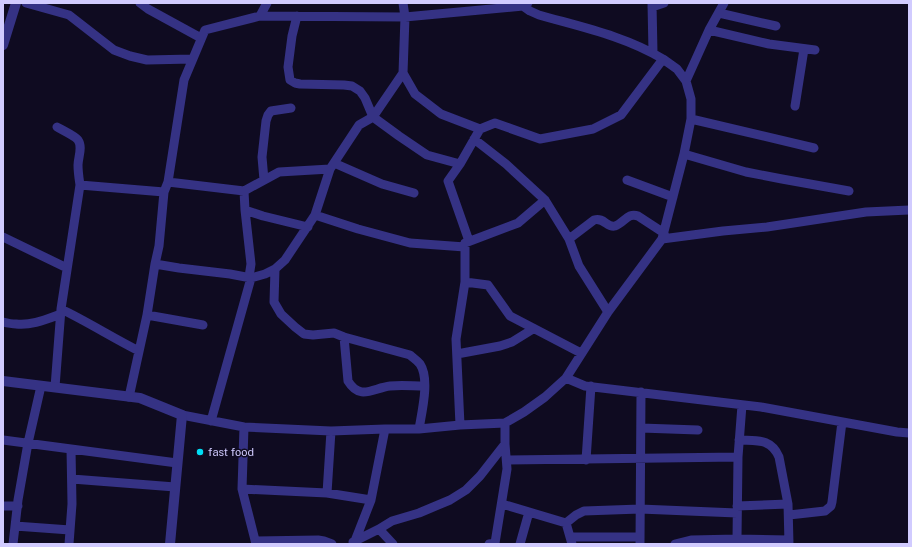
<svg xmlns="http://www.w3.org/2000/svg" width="912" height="547" font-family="'Public Sans',sans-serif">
	<rect width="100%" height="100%" fill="#0f0b21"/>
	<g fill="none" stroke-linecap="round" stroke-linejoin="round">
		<path stroke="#353284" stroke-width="9" d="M26 3 69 15 114 50 130 56 147 60 192 59
			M140 3 148 9 201 38
			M528 3 523 6 530 11 539 15C581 27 625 36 663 59
			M652 3 653 53
			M652 7 664 3
			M719 13 776 26
			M260 16 267 3
			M297 16 292 36 288 67 290 80 295 83 300 84 344 85 352 86 360 91 365 98 373 117 399 136 427 155 460 164 480 129 441 114 415 94 403 73
			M709 30 769 44 815 50
			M686 81 709 30 724 3
			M795 106 804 49
			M691 119 814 148
			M474 139 506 164 545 200
			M684 154 746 172 782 179 849 191
			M334 163 382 184 414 193
			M460 164 448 181 469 241
			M264 180 262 157 266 121 268 115 271 111 291 108
			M627 180 673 197
			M168 182 184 80 205 30 260 16 405 17 523 6
			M80 185 164 192
			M244 191 245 210 263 216 308 227
			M245 210 251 264 249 277
			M315 215 358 229 410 243 465 247
			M3 237 67 268
			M569 239 594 220C604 217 607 228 615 226 624 223 628 212 638 216L664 233
			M662 239 723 231 767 227 866 212 909 210
			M155 264 159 246 164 192 168 182 244 191 279 172 330 169
			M275 269 274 302 281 314 295 327 304 334 313 335 334 333 344 337 410 355C413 358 417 360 420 364 430 379 422 411 419 429
			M465 282V243L518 223 545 200 569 239 579 266 608 312
			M61 309C88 322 113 338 139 351
			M147 315 203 325
			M3 322C7 323 12 324 16 324 31 326 47 319 61 314
			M344 337 348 381C360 401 373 388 390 386 401 385 413 386 424 386
			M457 354 500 346 512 342 533 329
			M566 378 585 386 761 407 897 432 909 433
			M55 387 61 309 80 185C79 178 78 172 78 165 78 158 83 147 78 140 75 136 62 130 57 127
			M129 397 147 315 155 264 179 268 230 274 251 278 265 274 275 269 285 260 315 215 330 169 359 125 373 117 403 73 405 17 403 3
			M182 415 244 427 331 431 385 429H419L460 425 505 423 524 412 545 397 566 378 608 312 662 239 684 154 691 119V99L686 81 677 69 663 59 621 115 593 129 540 139 495 123 480 129
			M211 421 251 278
			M460 425 456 339 465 282 488 285 510 316 581 353
			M244 427 242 489 256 544
			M641 428 698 430
			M3 440 177 463
			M739 440C757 441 771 438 779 457L788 504 789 544
			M507 460 738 457
			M586 460 591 386
			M72 479 175 487
			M242 489 327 493 371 500
			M327 493 331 431
			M502 504 566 523 572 544
			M3 506H18
			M737 506 788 504
			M789 515 825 511 831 506 832 502 842 422
			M566 523 576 515 584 511 640 509 737 513
			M15 526 70 530
			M570 537H640
			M737 539 738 457 742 405
			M256 541 318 540 324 541 332 544
			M355 541 371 500 385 429
			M353 542 379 529
			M13 544 18 500 28 443 41 386
			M69 544 72 504 71 449
			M393 544 379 529 392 521 419 513 450 500 466 490 480 476 505 444
			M489 544 495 543 507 469 505 444V423
			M520 544 529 512
			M640 544 641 392
			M675 544 691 540 737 539 789 540"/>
		<path stroke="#353284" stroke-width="10" d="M3 45 16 3
			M3 381 140 398 182 415 170 544"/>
	</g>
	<circle fill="#00def6" stroke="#0f0b21" stroke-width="1.5" cx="200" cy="452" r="4"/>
	<g text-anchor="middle" stroke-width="3" stroke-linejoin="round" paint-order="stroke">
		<g font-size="11" fill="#d1cbff" stroke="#0f0b21" text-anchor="start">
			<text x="208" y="456">fast food</text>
		</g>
	</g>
	<rect width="912" height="547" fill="none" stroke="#d1cbff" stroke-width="8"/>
</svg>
